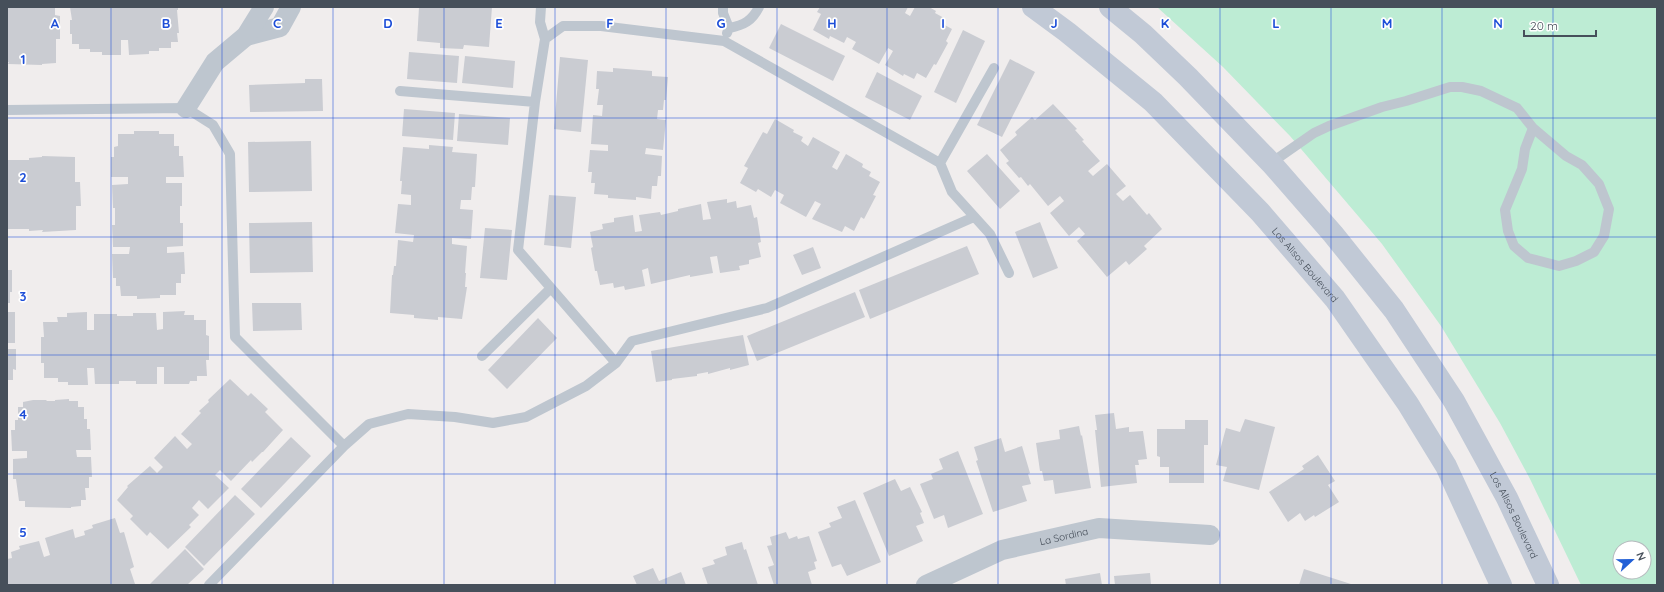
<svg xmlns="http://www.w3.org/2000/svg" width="1664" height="592" font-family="Quicksand,sans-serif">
	<rect width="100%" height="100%" fill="#f0eded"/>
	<path fill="#bdecd4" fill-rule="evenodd" d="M1157 7H1657V585H1581L1530 479 1500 423 1441 326 1382 244 1290 136 1223 67ZM1620 548H1644V572H1620Z"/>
	<path fill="#caccd2" d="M7 7H55V15L60 16V39H56V63L42 64V65L8 64 9 62H7Z
		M70 7H178V10H177L179 33H177L178 42H171V48H159V51H149V54L129 55 128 40H121V55H102V52H90V49H79V44H72V34H70V20H72Z
		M419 7H492L489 47 464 45 463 49 440 48V43L417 41Z
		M820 7H908L905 13 910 16 915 7H929L936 11 935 13 944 18 941 23 952 29 946 41 948 43 936 65 934 64 926 78 917 73 914 79 904 74 903 76 885 65 893 51 888 48 879 64 852 49 856 42 847 37 844 43 830 36 829 39 813 30 821 14 817 12Z
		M781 24 845 56 833 81 769 48Z
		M963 30 985 41 956 103 934 92Z
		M409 52 459 56 457 83 407 79Z
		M465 56 515 61 513 88 462 83Z
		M560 57 588 60 581 132 554 129Z
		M1010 59 1035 72 1002 137 977 125Z
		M613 68 652 71V76L668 77 666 100H664L663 110H658L657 119 666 120 663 150 646 148 645 154 662 156 661 176H658L657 186H652L651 199 636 197V200L608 198V195L594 194 595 183H591L592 172H588L590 150 608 151V145L591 144 593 115 602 116 603 105H597L599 89H596L597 71 613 72Z
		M877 72 922 96 910 120 865 97Z
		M305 79H322L323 111 250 112 249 85 305 83Z
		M1053 104 1077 129 1075 130 1084 140 1082 141 1100 161 1088 171 1093 176 1107 164 1126 186 1116 194 1123 201 1130 195 1147 215 1149 213 1162 229 1144 246 1147 249 1129 265 1126 261 1107 277 1077 241 1085 234 1079 227 1069 236 1050 213 1064 201 1060 196 1048 206 1030 184 1028 186 1021 177 1019 178 1006 163 1009 161 1000 150 1017 135 1015 132 1032 117 1035 120Z
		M404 109 455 113 453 140 402 136Z
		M459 114 510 118 508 145 457 141Z
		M775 119 794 130 793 132 803 137 801 141 808 146 813 137 840 152 832 167 837 170 846 154 863 164 862 167 871 172 869 176 880 182 873 195 876 196 864 219 861 217 854 231 845 226 842 232 812 219 821 204 815 201 806 217 780 203 784 195 775 190 771 197 758 189 756 192 740 183 748 168 744 166 763 132 767 134Z
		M134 131H159V134H174V146H179V156H183L184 177H166V183H182V206H180V223H183V246L167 247V253L184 252 185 274H181V283H176V295H160V298L137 299V296H121L120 286H116V278H113L112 254H129L130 247H113L112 225H115V208H113L112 185 128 184V177H111V157H114V147L118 146V134H134Z
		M311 141 312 191 249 192 248 142Z
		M429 145 453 147 452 152 477 154 475 187H472L471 200H461L460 209 473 210 471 239 452 238V244L467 246 465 273H466L465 287H467L462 319 438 317V320L414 318V315L390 313 392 275H393L394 266H396L398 240 413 242 414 235 395 233 398 204 411 205V195L401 194 402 181H400L403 147 429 149Z
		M987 154 1020 191 1000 209 967 171Z
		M42 156 75 157V182H80L81 206H76V230L42 232 43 230 29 231V229H7V160H29V158L42 157Z
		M549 195 576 197 571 248 544 245Z
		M727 199V203L736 201 737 208 751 205 754 218 757 217 761 242 758 243 761 257 749 260V264L739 266 740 270 720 273 717 256 710 257 713 273 690 277V275L651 284 648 268 642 270 645 286 625 290 624 286 614 288 613 283 600 285 597 271H595L591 248 593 247 590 232 603 229 602 224 614 222V218L633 215 635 232 642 231 639 215 660 212 661 215 678 211V209L701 204 703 220 711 219 707 202Z
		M312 222 313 272 250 273 249 223Z
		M1040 222 1058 268 1033 278 1015 232Z
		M485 228 512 230 507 280 480 278Z
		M967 246 979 274 870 319 859 290Z
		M813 247 821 268 802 275 793 255Z
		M7 270H12V292H10V303H7Z
		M855 292 865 317 757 361 747 336Z
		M252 303H301L302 330 253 331Z
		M185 311 184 315H194V320H206V335L209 336V360H206L207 376H197V381H190L189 384H164V367H157V384H136V381H119V384H95L94 368H87L88 385H68V382H58V378H44V363H41V337H44L43 322H58L57 317H67V313L87 312V330H94V314H117V316H133V313H156L157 330 163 329V312Z
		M7 312H15V343H7Z
		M538 318 557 338 507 389 488 370Z
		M743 335 749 365 730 370V368L708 374V372L697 374V376L672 379V380L656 382 651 351Z
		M7 349H16V370L13 369V380H7Z
		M230 379 248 396 251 393 268 409 265 412 283 430 263 452H262L252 462 251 460 231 481 220 470 215 475 229 488 208 509 199 500 192 508 199 515 189 525 191 527 168 549 150 532 147 536 130 519 133 516 117 500 128 487 127 486 150 466 157 473 163 467 154 458 175 436 187 449 192 444 181 434 201 413 199 411 209 402 208 400Z
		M69 399V401H78V407H84V419H87V429H90L91 450H76L77 457H91L92 477H89V488H85L86 500H81V506L71 507V508L25 507V501H19L16 479H13V459L27 458V451H12L11 430H15V420H18V407H23V402L33 400H46L47 401H55V400Z
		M1114 413 1116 429 1129 427V432L1143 431 1147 459 1138 460 1139 465H1135L1137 483 1101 487 1095 430H1097L1095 415Z
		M1245 419 1275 427 1259 490 1223 481 1227 467 1216 465 1226 428 1240 432Z
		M1185 420H1208V445H1204V483H1169V467H1160V457L1157 456V429H1185Z
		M1079 426 1081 436 1082 435 1091 488 1055 494 1053 480 1044 481 1042 471H1040L1036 443 1060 439 1059 430Z
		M291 437 311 456 261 508 241 489Z
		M1001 438 1005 452 1022 446 1030 473 1028 474 1031 484 1022 486 1027 501 993 512 976 461 978 460 974 447Z
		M958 451 983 514 948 528 944 515 934 519 920 484 933 479 931 474 943 469 939 459Z
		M1318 455 1335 481 1328 485 1339 502 1315 517 1314 515 1305 521 1300 513 1288 522 1269 492 1304 469 1302 466Z
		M895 479 901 491 910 487 922 512 920 513 924 523 916 526 923 541 889 556 863 493Z
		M235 495 255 514 204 566 185 547Z
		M855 500 881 562 847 576 841 564 832 567 818 532 831 527 829 523 842 518 837 507Z
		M115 518 120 533 124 532 134 567 130 569 135 584 7 585V559L12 558 11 552 20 549 19 546 39 541 44 557 50 555 45 538 73 529 75 538 85 535 84 531 93 528 92 525Z
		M786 532 789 539 797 536 798 539 809 536 817 561 814 562 816 569 808 572 812 585H774L768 567 774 565 767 546 772 545 770 537Z
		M742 542 744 550 746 549 758 585H708L702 568 715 564 713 560 727 555 725 547Z
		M185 549 204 569 187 585H149Z
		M653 568 659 581 681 572 686 585H637L633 576Z
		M1304 569 1354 585H1299Z
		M1100 573 1102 585H1066L1065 579Z
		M1150 573 1151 585H1115L1114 576Z"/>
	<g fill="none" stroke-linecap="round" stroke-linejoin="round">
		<path stroke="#bec6cf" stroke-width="10" d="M541 7 540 22 545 39
			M723 7V13L729 28 727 33
			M729 28C744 25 752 21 759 7
			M994 68 940 163 952 192 990 234 1009 273
			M400 91 535 102
			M7 110 186 108 213 125 230 154 235 337 344 446 209 585
			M940 163 724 41 601 26H563L545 39 535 102 518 250 616 363 632 341 767 308 974 217
			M1271 163 1314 133 1329 126 1382 107 1406 101 1450 87H1462L1481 91 1517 108 1533 128 1525 149 1522 169 1505 210 1508 231 1514 246 1528 258 1559 266 1576 261 1594 252 1604 236 1609 209 1599 184 1582 165 1566 156 1533 128
			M482 356 550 289
			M344 446 369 424 408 414 455 417 493 423 526 417 586 386 616 363"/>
		<g stroke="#bec6cf" stroke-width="20">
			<path d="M246 36 280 27 291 7"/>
			<path d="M186 108 215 62 246 36 264 7"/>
			<path id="s1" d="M926 585 1002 550 1099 528 1210 535"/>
		</g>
		<g stroke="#c1c9d6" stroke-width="22">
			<path id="s2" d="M1033 7 1067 32 1153 102 1260 212 1335 299 1408 404 1446 466 1501 585"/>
			<path id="s3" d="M1110 7 1143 34 1188 77 1271 163 1333 234 1394 310 1454 401 1507 498 1548 585"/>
		</g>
	</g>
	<path fill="none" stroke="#1d4ed8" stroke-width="1" stroke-opacity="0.55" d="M111 7V585M222 7V585M333 7V585M444 7V585M555 7V585M666 7V585M777 7V585M887 7V585M998 7V585M1109 7V585M1220 7V585M1331 7V585M1442 7V585M1553 7V585M7 118H1657M7 237H1657M7 355H1657M7 474H1657"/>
	<g text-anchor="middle" stroke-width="3.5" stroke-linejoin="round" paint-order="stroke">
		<g font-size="10" fill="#464f5a" stroke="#fff">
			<text dy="4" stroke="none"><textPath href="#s2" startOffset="376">Los Alisos Boulevard</textPath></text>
			<text dy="4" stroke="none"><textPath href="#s3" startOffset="654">Los Alisos Boulevard</textPath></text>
			<text dy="4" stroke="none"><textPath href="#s1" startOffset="147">La Sordina</textPath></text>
		</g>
	</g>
	<g font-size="13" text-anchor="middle" font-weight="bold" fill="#1d4ed8" stroke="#fff" stroke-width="3.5" stroke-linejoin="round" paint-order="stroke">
		<text x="55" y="28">A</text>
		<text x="166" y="28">B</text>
		<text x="277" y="28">C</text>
		<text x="388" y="28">D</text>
		<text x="499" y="28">E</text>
		<text x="610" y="28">F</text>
		<text x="721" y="28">G</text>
		<text x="832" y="28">H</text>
		<text x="943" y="28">I</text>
		<text x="1054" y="28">J</text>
		<text x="1165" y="28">K</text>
		<text x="1276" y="28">L</text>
		<text x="1387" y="28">M</text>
		<text x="1498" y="28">N</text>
		<text x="23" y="64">1</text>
		<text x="23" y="182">2</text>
		<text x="23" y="301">3</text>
		<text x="23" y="419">4</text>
		<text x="23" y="537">5</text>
	</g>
	<rect width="1664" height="592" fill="none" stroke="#464f5a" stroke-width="16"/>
	<g transform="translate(1632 560) rotate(68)"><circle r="19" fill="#ffffff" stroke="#b5b9bd"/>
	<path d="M0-3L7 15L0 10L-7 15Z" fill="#215fd6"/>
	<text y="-6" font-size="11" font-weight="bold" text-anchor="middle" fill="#464f5a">N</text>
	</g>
	<path d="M1524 30v6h72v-6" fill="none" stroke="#464f5a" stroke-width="2"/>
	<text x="1530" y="30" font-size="12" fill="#464f5a" stroke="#ffffff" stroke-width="3" paint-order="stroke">20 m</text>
</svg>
